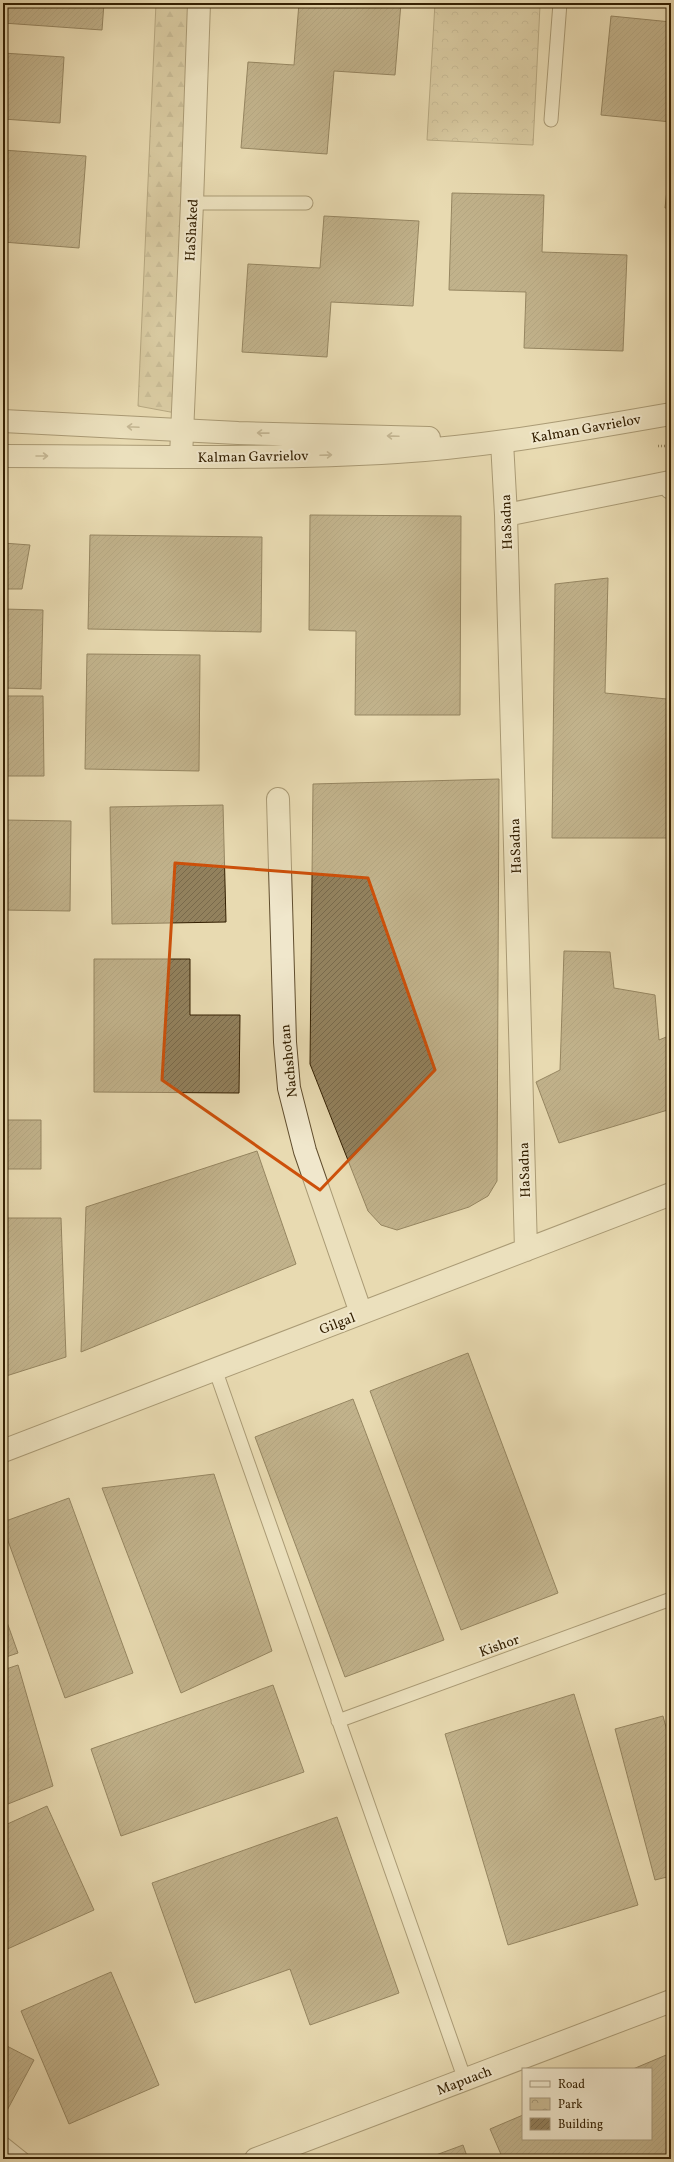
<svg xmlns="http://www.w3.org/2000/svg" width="674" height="2162" font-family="Vollkorn,serif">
	<defs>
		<pattern id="forest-firs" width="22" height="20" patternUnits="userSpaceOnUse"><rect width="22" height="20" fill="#c9ba93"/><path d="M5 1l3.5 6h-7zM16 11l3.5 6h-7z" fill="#a49776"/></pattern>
		<pattern id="park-crowns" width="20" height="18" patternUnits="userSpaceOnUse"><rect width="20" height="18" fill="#c9ba93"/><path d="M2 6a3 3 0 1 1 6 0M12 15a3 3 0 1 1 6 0" fill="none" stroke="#a49776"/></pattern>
		<pattern id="building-hatch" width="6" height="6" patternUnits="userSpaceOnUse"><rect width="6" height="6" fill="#92815d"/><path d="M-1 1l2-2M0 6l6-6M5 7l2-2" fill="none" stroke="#78694b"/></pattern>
	</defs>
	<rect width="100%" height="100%" fill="#e8dab1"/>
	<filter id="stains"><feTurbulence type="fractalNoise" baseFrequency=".005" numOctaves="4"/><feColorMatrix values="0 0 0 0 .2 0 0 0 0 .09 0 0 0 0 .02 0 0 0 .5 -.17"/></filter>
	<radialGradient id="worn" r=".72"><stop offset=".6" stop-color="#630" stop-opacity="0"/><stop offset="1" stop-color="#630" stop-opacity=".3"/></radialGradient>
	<path fill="url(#forest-firs)" stroke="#7e6d4a" d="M156 3H197L181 414 138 406Z"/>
	<path fill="url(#park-crowns)" stroke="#7e6d4a" d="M435 3 540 6 533 145 427 140Z"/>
	<path fill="url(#building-hatch)" stroke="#342002" d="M3 3H104L102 30 3 23Z
		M299 3H401L395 75 334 71 327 154 241 148 248 62 294 65Z
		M611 16 671 22V122L601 115Z
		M3 53 64 57 60 123 3 119Z
		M3 150 86 156 79 248 3 242Z
		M671 152V208H665Z
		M452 193 544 195 542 252 627 255 623 351 524 348 526 292 449 290Z
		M324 216 419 221 413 306 331 302 327 357 242 352 248 264 320 268Z
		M310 515 461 516 460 715H355L356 631 309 630Z
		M90 535 262 537 261 632 88 629Z
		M3 543 30 545 22 589H3Z
		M608 578 605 693 667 699 671 742V838H552L555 584Z
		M3 609 43 610 41 689 3 688Z
		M87 654 200 655 199 771 85 769Z
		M3 696H43L44 776H3Z
		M499 779 497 1181 488 1196 469 1207 397 1230 381 1225 368 1211 310 1064 313 784Z
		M223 805 226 922 112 924 110 807Z
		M3 820 71 821 70 911 3 910Z
		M564 951 610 952 614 988 655 995 659 1040 671 1035V1109L559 1143 536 1082 560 1070Z
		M94 959H190V1015H240L239 1093 94 1092Z
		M3 1120H41V1169H3Z
		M257 1151 296 1264 81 1352 86 1207Z
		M3 1218H61L66 1357 3 1377Z
		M468 1353 558 1593 461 1630 370 1391Z
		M353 1399 444 1640 345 1677 255 1437Z
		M214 1474 272 1651 181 1693 102 1488Z
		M69 1498 133 1673 65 1698 3 1527V1522Z
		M3 1611 18 1653 3 1658Z
		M18 1665 53 1786 3 1806V1670Z
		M273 1685 304 1772 121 1836 91 1749Z
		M574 1694 638 1905 508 1945 445 1734Z
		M663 1716 671 1746V1876L655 1880 615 1729Z
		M47 1806 94 1910 3 1951V1826Z
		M337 1817 399 1993 310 2025 290 1969 195 2003 152 1883Z
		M111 1972 159 2085 69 2124 21 2011Z
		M3 2044 34 2060 3 2118Z
		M671 2053V2159H503L490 2129 523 2115V2139H651V2069H633Z
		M463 2145 468 2159H425Z"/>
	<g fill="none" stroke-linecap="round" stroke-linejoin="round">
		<defs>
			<path id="service" d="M551 120 560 3
				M192 203H306
				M215 1369 465 2080
				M338 1721 671 1599
				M3 2143 23 2159"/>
			<path id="minor" d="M502 442 506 515 526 1250
				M181 457 192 203 199 3
				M506 515 670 482 671 488
				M278 799 285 1042 289 1088 305 1151 361 1313
				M3 1451 671 1194
				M256 2159 671 2001"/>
			<path id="tertiary" d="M3 421 238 433 429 438
				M3 456C134 456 266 460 397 452 490 446 580 430 671 414"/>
		</defs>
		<use href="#service" stroke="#614e2e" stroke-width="15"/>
		<use href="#minor" stroke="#614e2e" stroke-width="24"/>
		<use href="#tertiary" stroke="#614e2e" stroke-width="24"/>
		<path stroke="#342002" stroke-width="2.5" stroke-dasharray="1 2" stroke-linecap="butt" d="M658 446H671"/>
		<use href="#service" stroke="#f0e7cc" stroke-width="13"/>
		<use href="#minor" stroke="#f0e7cc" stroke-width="22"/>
		<use href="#tertiary" stroke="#f0e7cc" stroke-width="22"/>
	</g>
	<defs><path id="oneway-shaft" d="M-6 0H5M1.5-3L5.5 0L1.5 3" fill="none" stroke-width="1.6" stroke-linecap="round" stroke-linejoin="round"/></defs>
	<g stroke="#9b8d71">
		<use href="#oneway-shaft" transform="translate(133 427) rotate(-177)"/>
		<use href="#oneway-shaft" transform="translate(263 433) rotate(-179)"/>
		<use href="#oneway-shaft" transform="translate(393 436) rotate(-178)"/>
		<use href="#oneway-shaft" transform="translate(326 455) rotate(-2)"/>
		<use href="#oneway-shaft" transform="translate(42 456)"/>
	</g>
	<path d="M0 0H674V2162H0ZM175 863 368 878 435 1070 320 1190 162 1080Z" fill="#e8dab1" fill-opacity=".55" fill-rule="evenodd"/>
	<path fill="none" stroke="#cd500a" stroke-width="3" stroke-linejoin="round" d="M175 863 368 878 435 1070 320 1190 162 1080Z"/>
	<g text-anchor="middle" stroke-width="4" stroke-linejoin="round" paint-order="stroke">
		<g font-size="14" fill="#342002" stroke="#f0e7cc">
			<text transform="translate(191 230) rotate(-87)" y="5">HaShaked</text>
			<text transform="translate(586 428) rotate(-10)" y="5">Kalman Gavrielov</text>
			<text transform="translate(253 456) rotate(-1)" y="5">Kalman Gavrielov</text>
			<text transform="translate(506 522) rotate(-92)" y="5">HaSadna</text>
			<text transform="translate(515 846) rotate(-92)" y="5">HaSadna</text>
			<text transform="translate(288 1061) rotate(-96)" y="5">Nachshotan</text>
			<text transform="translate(524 1170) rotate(-92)" y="5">HaSadna</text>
			<text transform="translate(337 1323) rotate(-21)" y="5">Gilgal</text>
			<text transform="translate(499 1645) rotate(-20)" y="5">Kishor</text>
			<text transform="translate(464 2080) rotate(-21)" y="5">Mapuach</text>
		</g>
	</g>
	<rect width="674" height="2162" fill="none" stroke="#e8dab1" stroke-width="16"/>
	<rect x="4" y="4" width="666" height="2154" fill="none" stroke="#342002" stroke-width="2"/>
	<rect x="8" y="8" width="658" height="2146" fill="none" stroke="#342002"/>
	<rect x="522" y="2068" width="130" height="72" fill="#f0e7cc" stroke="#a5977b"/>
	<rect x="530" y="2081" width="20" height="6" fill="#f0e7cc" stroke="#a5977b"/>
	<text x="558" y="2088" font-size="12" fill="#342002">Road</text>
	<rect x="530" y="2098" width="20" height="12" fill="url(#park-crowns)" stroke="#a5977b"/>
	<text x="558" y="2108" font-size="12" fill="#342002">Park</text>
	<rect x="530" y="2118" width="20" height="12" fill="url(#building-hatch)" stroke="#a5977b"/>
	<text x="558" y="2128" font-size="12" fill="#342002">Building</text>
	<rect width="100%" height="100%" filter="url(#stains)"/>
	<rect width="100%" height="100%" fill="url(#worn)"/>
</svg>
